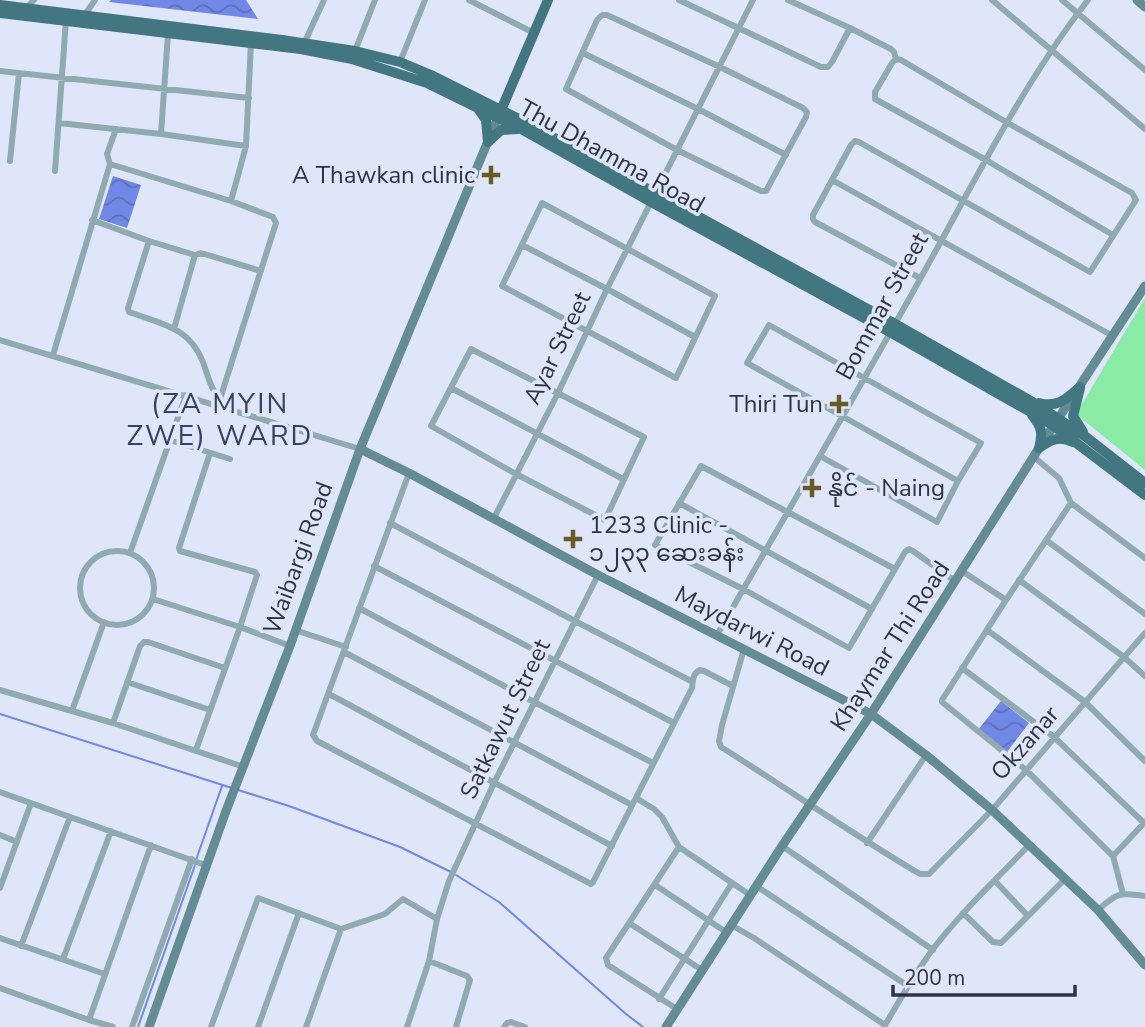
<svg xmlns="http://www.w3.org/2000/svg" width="1145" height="1027" font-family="'Nunito Sans','Noto Sans Myanmar',sans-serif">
	<defs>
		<pattern id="water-waves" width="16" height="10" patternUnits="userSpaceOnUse" patternTransform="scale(1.75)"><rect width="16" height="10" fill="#7188e7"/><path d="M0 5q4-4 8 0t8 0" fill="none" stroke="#5d70bd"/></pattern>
	</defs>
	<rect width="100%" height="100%" fill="#e0e6f9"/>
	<path fill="#89eba5" d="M1145 298V470L1076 414Z"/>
	<path fill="url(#water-waves)" d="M111 0H246L258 19 109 2Z
		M113 176 141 185 127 228 99 219Z
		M1001 701 1029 723 1007 752 978 730Z"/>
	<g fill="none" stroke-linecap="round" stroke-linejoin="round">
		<path stroke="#7188e7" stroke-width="2" d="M0 714 232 788
			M238 790 289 806 400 847 451 872
			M196 860 222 786
			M456 875 499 902 626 1014 643 1027
			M138 1027 195 865"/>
		<path stroke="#8faab0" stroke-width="6" d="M469 0 534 33
			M679 0 821 67H828L832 62 850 28
			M788 0 850 28 891 49 894 52 896 59
			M992 0 1145 129
			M1062 0 1145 70
			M26 8 34 0
			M602 15H607L720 67 803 108 807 112 806 117 766 191H761L677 150 566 89 597 20Z
			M84 16 95 0
			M303 46 324 0
			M355 51 375 0
			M583 53 698 109 786 155
			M896 59 901 60 1006 122 1132 193 1136 200 1090 272 859 142 855 141 851 145 813 215V219L815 222 920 278
			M896 59 892 63 875 92V99L986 160 1113 235
			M400 62 425 0
			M0 71 249 98
			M59 123 161 134 246 146
			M161 134 168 34
			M10 161 19 73
			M110 164 107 154 116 129
			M55 171 66 20
			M832 180 1113 336
			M231 201 246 146 251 42
			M542 203 715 296 676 378 502 286Z
			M92 220 149 241 195 255 201 253 261 271
			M149 241 128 308 129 312C162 324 189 327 203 362 208 376 211 391 222 401
			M522 245 607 289 695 337
			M174 329 195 255
			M0 340 360 449
			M471 349 644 437 605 520 516 474 431 426Z
			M53 355 110 164 231 201 273 217 276 223 220 399
			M451 388 623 479
			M170 440 230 459
			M820 456 937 522 958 481 981 443 769 325 747 363 958 481
			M1034 457 1059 478 1071 503 1145 558
			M409 473 313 735 317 741 591 884 593 882 692 688C693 681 692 674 700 670L704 671 733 686
			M679 503 872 609
			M1071 503 1006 600 942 700V702L1026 770 1113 856
			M494 518 558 393 607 289 753 0
			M390 523 575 621 691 681
			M1046 540 1145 614
			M80 588a37 37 0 1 1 74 0a37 37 0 1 1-74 0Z
			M130 553 186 395
			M374 566 674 723
			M895 569 701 466 655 545 743 589 849 648 905 552 909 549 913 551 955 581
			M962 571 1006 600
			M1019 580 1124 657 1145 676
			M153 599 240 627 290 646
			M359 608 534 702 653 763
			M295 630 346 647
			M987 630 1085 702 1145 761
			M717 635C788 511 860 388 929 263 979 173 1025 81 1088 0
			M744 649 722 725 719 741 721 747C788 789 852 834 920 874H929L992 810 1145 633
			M344 652 632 805
			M962 668 1054 737 1144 823
			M127 682 210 710
			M0 690 113 723 244 767
			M329 694 612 846
			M72 711 104 622
			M113 723 140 646 144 642H148L225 668
			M196 750 240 627 257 575 255 572 180 551 179 548 210 453
			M0 792 208 866
			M636 798 654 809 662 817 679 847 750 895
			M0 835 17 842
			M867 843 926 755
			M782 846 933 950
			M1113 856 1145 822
			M1113 856 1123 894
			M995 881 1028 916
			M655 885 726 932
			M756 886 908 986
			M0 888 31 803
			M1098 910C1117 893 1119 892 1145 896
			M963 913 993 942 1001 943 1065 879
			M629 923 702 970
			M731 925 754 938 885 1025
			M0 938 105 974
			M21 946 70 817
			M63 959 111 831
			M429 961 467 976 470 980 456 1027
			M0 988 89 1020 113 1027
			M659 999 732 883
			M677 1009 608 965 606 958 679 847
			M89 1020 151 845
			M132 1027 192 859
			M211 1027 258 898 341 929 385 914 403 899 437 919
			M258 1027 299 913
			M306 1027 341 929
			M407 1027 429 961 437 919 449 881 494 783 598 575
			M504 1027 507 1023 511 1022 525 1027
			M884 1027C899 1001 915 973 933 949 962 911 997 879 1029 845"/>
		<path stroke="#638c95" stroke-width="9" d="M1137 0 1145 7
			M360 449 409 473 598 575 871 714 926 755 992 810 1098 910 1145 965
			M149 1027 226 811 290 646 360 449 498 117
			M666 1027 782 846 871 714 1039 448 1145 286"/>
		<path stroke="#427781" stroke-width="10" d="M0 5 282 40 355 51 400 62 431 75 523 121 895 324 1031 401 1086 437 1145 483
			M0 13 301 49 352 59 427 83 521 129 651 202 890 332 1027 410 1054 426 1145 495
			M479 110 486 120 488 142
			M499 115 548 0
			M488 142 501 130 518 129
			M1080 388 1073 416 1083 432
			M1039 403C1058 408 1066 399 1080 387
			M1032 415C1042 427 1043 434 1039 448
			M1039 448C1050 440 1059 435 1073 442"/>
	</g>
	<g fill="#6a5a27" stroke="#e0e6f9" stroke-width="2.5">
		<path d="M487.5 164.5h7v7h7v7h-7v7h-7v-7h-7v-7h7z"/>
		<path d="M835.5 393.5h7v7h7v7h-7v7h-7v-7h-7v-7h7z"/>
		<path d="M808.5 477.5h7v7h7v7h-7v7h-7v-7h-7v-7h7z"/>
		<path d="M569.5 528.5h7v7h7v7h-7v7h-7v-7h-7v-7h7z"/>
	</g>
	<g text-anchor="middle" stroke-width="7" stroke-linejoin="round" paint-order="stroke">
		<g font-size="24" fill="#2e3346" stroke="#e0e6f9">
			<text transform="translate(612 156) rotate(29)" y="8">Thu Dhamma Road</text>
			<text transform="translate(882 306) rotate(-61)" y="8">Bommar Street</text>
			<text transform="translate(557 348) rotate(-64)" y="8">Ayar Street</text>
			<text transform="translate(298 558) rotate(-70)" y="8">Waibargi Road</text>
			<text transform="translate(752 631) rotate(27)" y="8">Maydarwi Road</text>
			<text transform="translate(890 646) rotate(-57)" y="8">Khaymar Thi Road</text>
			<text transform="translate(505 719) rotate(-64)" y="8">Satkawut Street</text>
			<text transform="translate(1025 743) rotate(-49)" y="8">Okzanar</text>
		</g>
		<g font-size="24" fill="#2e3346" stroke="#e0e6f9" text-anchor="end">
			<text x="475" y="183">A Thawkan clinic</text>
			<text x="823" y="412">Thiri Tun</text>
			<text x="828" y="496" text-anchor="start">နိုင် - Naing</text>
			<text x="589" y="533" text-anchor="start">1233 Clinic -<tspan x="589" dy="28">၁၂၃၃ ဆေးခန်း</tspan></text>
		</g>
		<g font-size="28" letter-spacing="2" fill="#374168" stroke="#e0e6f9">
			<text x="220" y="413">(ZA MYIN<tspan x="220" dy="32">ZWE) WARD</tspan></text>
		</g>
	</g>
	<path d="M893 985v10h182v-10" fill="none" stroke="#2e3346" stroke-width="3.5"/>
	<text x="904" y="985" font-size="21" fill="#2e3346" stroke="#e0e6f9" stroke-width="5" paint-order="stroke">200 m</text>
</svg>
